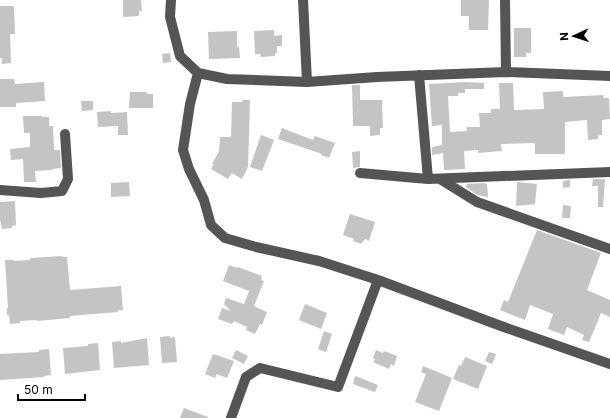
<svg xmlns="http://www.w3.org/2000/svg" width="610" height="418" font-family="Inter,sans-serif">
	<rect width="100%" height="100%" fill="#fff"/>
	<path fill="#c4c4c4" d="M123 0H141L142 11H139V16L123 17Z
		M461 0H489L488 30H469V16H461Z
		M0 6H14L15 34H10L11 63 2 64V58H0Z
		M514 28H531V53H526V57H514Z
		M274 30V36L282 35V46H277V53H275V56L261 57 260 54H255L254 31Z
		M237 31V47H239L240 58 209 59 208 32Z
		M170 53 171 62 163 63 162 54Z
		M0 79H14L15 84 44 82 45 101 16 103V107H0Z
		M465 82 484 83V89H465V93H458V96H448L450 132 467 131V127H480L479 113H491V109H500L499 83H513L514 110 544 109 543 92 563 91V97L603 95 604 98H609L610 119 602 120V135H598V139L588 140 587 120 565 122V154H535V143L501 144 502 151 478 153V150L464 151 465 169 444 170 443 153 432 155V147L442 145V125L432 126 429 84Z
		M352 85H360V100H382L383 128H380V135L370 136V126H353Z
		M130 92H147V94H153V108H129Z
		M242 100H250L248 167 242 179 232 173 228 179 211 169 214 164H212L219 151 220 137H231L232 102H242Z
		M81 101H93V110L82 111Z
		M111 111V113L127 112 128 135H118V126L98 127 97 112Z
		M23 116H42V117H49V126H53L54 150H60L61 168 52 169V170L35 171 36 182H24L23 159 11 160 10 149 30 147V133H24Z
		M282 128 313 140 315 136 335 143 329 158 321 155 322 154 278 139Z
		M261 135 274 140 262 171 250 167Z
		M360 151V167L353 168 352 152Z
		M593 179H605L603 207H598V186H592Z
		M570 180V187L563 188V181Z
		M129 182 130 196 111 197V183Z
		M517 182 537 184 535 204 516 206Z
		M484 183 487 184 488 197 477 195 466 187 467 184Z
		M15 201 16 225 12 226V228L2 229 0 219V202Z
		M563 205 571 206 570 218H562Z
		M350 214 375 222 369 241 365 239 361 244 353 241 354 239 343 235Z
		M537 230 601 253 587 290 610 300V317L601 313 589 342 582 340 584 335 567 327 564 335 548 329 553 314 530 305 525 320 500 310 504 300 508 302Z
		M62 256V257H67L70 290 121 286 123 310H118V312L70 316V318L37 321V320L20 321V323L10 324 9 315H7V308H8L5 260H14V261L30 260V258Z
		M229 265 237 268 238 267 262 276 261 280 264 281 254 306 267 312 262 325 260 324 255 334 246 330 247 327 234 321 232 324 218 319 222 308 231 311 224 304 226 298 244 304 249 291 223 281Z
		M305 304 327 313 321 329 299 320Z
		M324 331 332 334 326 352 318 349Z
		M170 336V338L175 337 177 362 162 363 160 337Z
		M147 338 149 365 114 368 112 342 121 341V343Z
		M98 343 100 370 65 374 63 348 88 346V344Z
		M49 349 51 375 44 376V377L0 380V354L39 352V350Z
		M236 350 248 356 244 364 232 358Z
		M376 350 383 353 384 351 397 356 394 366 391 364 389 369 373 362 375 359 373 358Z
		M489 352 496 354 492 364 485 361Z
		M213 354 234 361 227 378 217 374 215 378 205 374Z
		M465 357 487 366 478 389 453 379 459 365 461 366Z
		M423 366 452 378 439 411 415 402 426 374 421 372Z
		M355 376 378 385 375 392 353 384Z
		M184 408 208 417V418H180Z"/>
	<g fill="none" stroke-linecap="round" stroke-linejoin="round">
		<path stroke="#555" stroke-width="10" d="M171 0 170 17 180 56 198 73 227 79 307 82 377 77 506 72 610 76
			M303 0 307 82
			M505 0 506 72
			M198 73 190 104 183 150 189 169 204 200 211 225 225 238 256 247 319 261 378 280 501 326 610 364
			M419 75 428 179
			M360 173 428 179 610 172
			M440 179 477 202 610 249
			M0 190 41 193 62 191 68 179 65 134
			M231 418 246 377 260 368 338 387 378 280"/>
	</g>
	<g transform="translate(574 36) rotate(267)" stroke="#ffffff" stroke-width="3" paint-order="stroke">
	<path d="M0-3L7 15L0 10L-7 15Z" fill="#000000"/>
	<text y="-6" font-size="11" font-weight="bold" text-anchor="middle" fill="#000000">N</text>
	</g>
	<path d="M18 394v6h67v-6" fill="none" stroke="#000000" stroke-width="2"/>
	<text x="24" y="394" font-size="12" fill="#000000" stroke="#ffffff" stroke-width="3" paint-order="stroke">50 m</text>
</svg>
